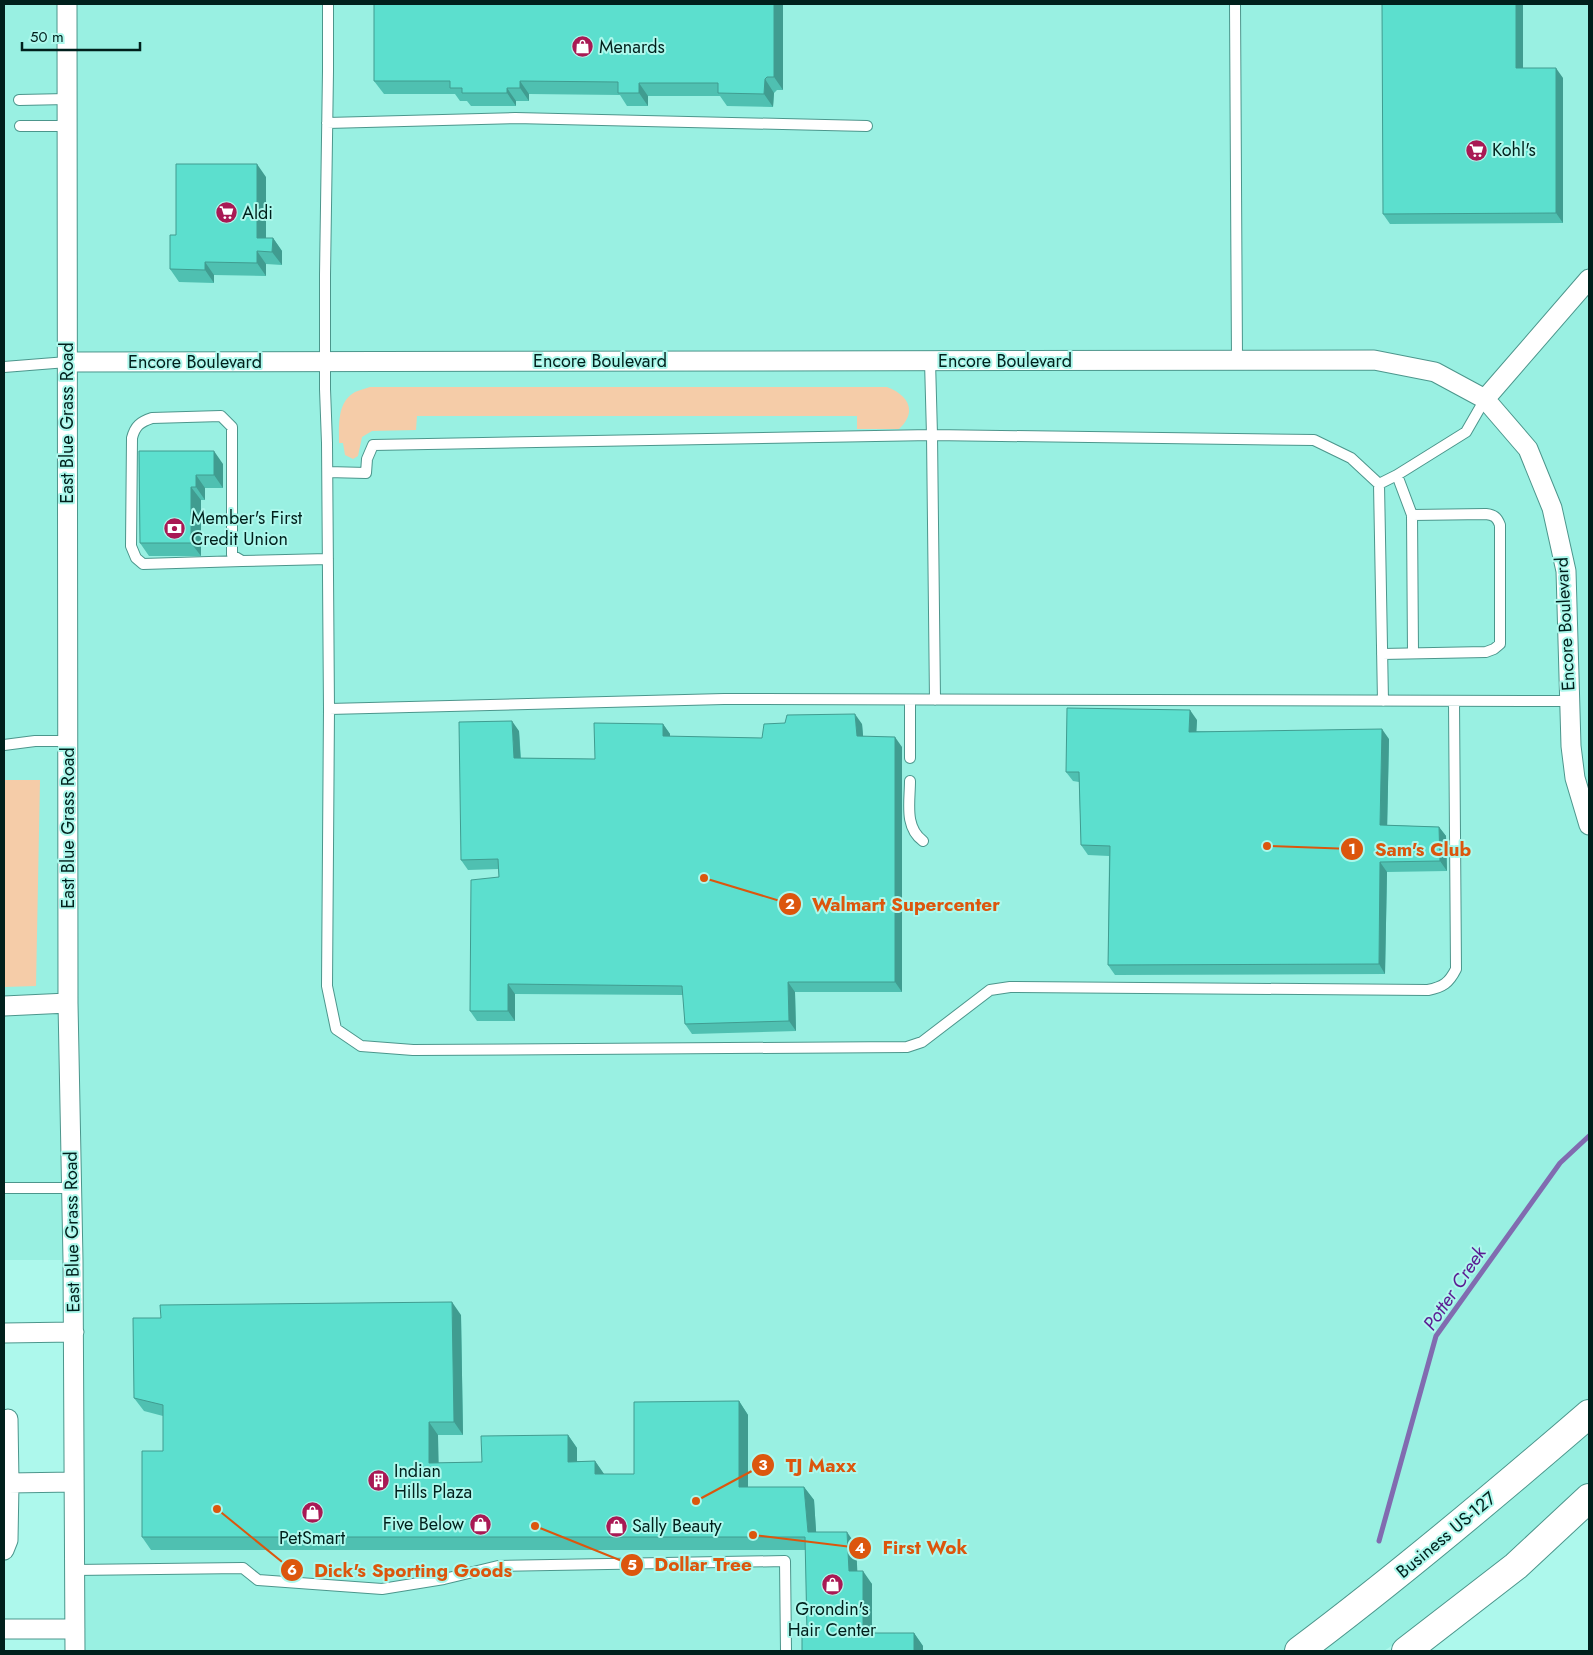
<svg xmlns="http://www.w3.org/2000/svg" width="1593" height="1655" font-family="Jost,sans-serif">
	<rect width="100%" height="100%" fill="#adf8ec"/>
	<path fill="#99f0e2" d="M4 4H1589V1511L1384 1651H75L73 1260H4Z"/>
	<path fill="#f5cca8" d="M370 387H887C908 395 918 411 899 429H857V416H417L416 430 372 431 362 437 358 456 353 459 345 455 343 443H339C339 425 337 402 355 392 359 390 365 389 370 387Z
		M4 780H40L36 986 4 987Z"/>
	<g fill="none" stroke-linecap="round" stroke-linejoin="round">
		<path stroke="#816bb0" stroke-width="5" d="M1379 1541 1436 1336 1560 1163 1589 1136"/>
		<defs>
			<path id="lane" d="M328 4V71L325 275V389L327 443 329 709
				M1235 4 1237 360
				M19 100 67 99
				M327 123 515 118 867 126
				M20 126H67
				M930 361 932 435 1314 440 1351 458 1379 484
				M4 367 67 362
				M328 472 366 473 367 459 373 445 932 435 935 700
				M1397 475 1412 515 1413 653
				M242 561 143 564 136 558 131 546 132 438C135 426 140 422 152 418L221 416 232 427V555L242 561 328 559
				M1382 654 1486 652 1494 649 1500 644V525C1497 517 1494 515 1486 514L1412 515
				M1383 701 1379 484 1397 475 1466 432 1485 399
				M1454 701 1456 969C1449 983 1443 987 1428 990L1010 987 990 990 922 1042 907 1047 413 1050 361 1046 336 1029 327 986 329 709 724 699 1570 701
				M4 745 35 741H68
				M910 758V700
				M910 781C910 802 904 827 923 841
				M4 1188H72
				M74 1570 243 1568 258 1580 382 1589 444 1579 498 1566 785 1561 786 1651"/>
			<path id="street" d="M67 4 68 1003 73 1260 75 1651
				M67 362 1374 360 1435 372 1485 399 1528 449 1552 508 1566 571 1571 746 1575 778 1589 825
				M1485 399 1589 279
				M4 1006 68 1003
				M4 1333 74 1332
				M8 1419 9 1483 74 1482
				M4 1550 8 1540 9 1483
				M4 1629H75"/>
			<path id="primary" d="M1299 1651C1399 1576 1494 1496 1589 1414
				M1406 1651 1516 1566 1589 1498"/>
		</defs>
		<use href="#lane" stroke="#4c968c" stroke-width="12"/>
		<use href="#street" stroke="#4c968c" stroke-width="21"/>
		<use href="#primary" stroke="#4c968c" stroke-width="30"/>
		<use href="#lane" stroke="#fff" stroke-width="10"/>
		<use href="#street" stroke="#fff" stroke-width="19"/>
		<use href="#primary" stroke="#fff" stroke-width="28"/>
	</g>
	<path fill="#4fc0b1" d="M374 4H783V90H777L774 93 773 107 727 106 720 96H648V106H627L620 95 529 94V101H516V106H471L467 101H460L455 94H384L374 81Z
		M1523 5V68L1563 78V223L1390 224 1383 214Z
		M266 177V238H273L282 251V265L266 264V276L214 275V283L179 282 170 269 176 235Z
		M139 451 223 464V488H205V500H201V556H149L140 543Z
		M1197 720 1196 731 1389 739 1387 825 1439 827 1446 836 1447 871 1387 872 1385 974 1115 975 1108 965 1109 856 1088 855 1081 845 1079 782 1073 781 1066 772Z
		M663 724 670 734V737L762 738 862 724 863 736 902 747V992H795L796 1031 692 1034 685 1024 683 995 515 994V1021H477L470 1011 499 877 498 869 468 870 461 860 519 731 521 758 595 759Z
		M461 1315 463 1435H438V1463L482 1462 568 1435 577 1448V1461H595L604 1474H634L739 1401 748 1415V1487H804L814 1500 816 1532 856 1545 857 1571 872 1584V1633H914L923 1646 807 1632 806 1550H151L142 1537 163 1451V1416L144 1411 134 1398Z"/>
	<path fill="#409c90" d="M774 4H783V90L774 77Z
		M1516 4H1522L1523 5V78L1516 68Z
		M1556 68 1563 78V223L1556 213Z
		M765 79 774 93 773 107 764 94Z
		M520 81 529 94V101L520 88Z
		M639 83 648 96V106L639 93Z
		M507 88 516 101V106L507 93Z
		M257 164 266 177V251L257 238Z
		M273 238 282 251V265L272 252Z
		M257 251 266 264V276L257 263Z
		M205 262 214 275V283L205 270Z
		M214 451 223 464V488L214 475Z
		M196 475 205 488V500L196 487Z
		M191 487 201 500V556L191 543Z
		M1190 710 1197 720 1196 741 1189 732Z
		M855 714 862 724 864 746 857 736Z
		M512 721 519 731 521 768 514 758Z
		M663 724 670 734V746L663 736Z
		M1382 729 1389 739 1387 835 1380 825Z
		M895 737 902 747V992L895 982Z
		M1439 827 1446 836 1447 871 1440 861Z
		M1380 862 1387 872 1385 974 1379 964Z
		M788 982 795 992 796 1031 789 1021Z
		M508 984 515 994V1021L508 1011Z
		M452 1302 461 1315 463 1435 454 1422Z
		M739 1401 748 1415V1501L739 1487Z
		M429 1422 438 1435 439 1476 429 1463Z
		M568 1435 577 1448V1475L568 1462Z
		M595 1461 604 1474H595Z
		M804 1487 814 1500 817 1545 808 1532Z
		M847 1532 856 1545 858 1584 849 1571Z
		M4 1571 5 1573V1599L4 1597Z
		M863 1571 872 1584V1646L863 1633Z
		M914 1633 923 1646V1651H914Z"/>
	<path fill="#5cdfce" stroke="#409c90" d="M374 4H774V77H767L765 79 764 94 718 93V83H639V93H618V82L520 81V88H507V93H462V88H450V81H374Z
		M1382 4H1516V68H1556V213L1383 214Z
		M176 164H257V238H273L272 252 257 251V263L205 262V270L170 269V235H176Z
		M139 451H214V475H196V487H191V543H140Z
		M1067 708 1190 710 1189 732 1382 729 1380 825 1439 827 1440 861 1380 862 1379 964 1108 965 1110 846 1081 845 1079 772H1066Z
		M855 714 857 736 895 737V982H788L789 1021 685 1024 682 986 508 984V1011H470L471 880 499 877 498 859 461 860 459 722 512 721 514 758 595 759 594 723 663 724V736L762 738 764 724 785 723 787 715Z
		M452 1302 454 1422H429V1463L482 1462 481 1436 568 1435V1462L595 1461V1474H634V1402L739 1401V1487H804L808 1532H847L849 1571H863V1633H914V1651H802V1632H807L805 1537H142V1451H163V1405L134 1398 133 1318H161L160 1305Z"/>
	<defs>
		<symbol id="shop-disc" viewBox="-11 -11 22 22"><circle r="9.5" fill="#a91954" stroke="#adf8ec"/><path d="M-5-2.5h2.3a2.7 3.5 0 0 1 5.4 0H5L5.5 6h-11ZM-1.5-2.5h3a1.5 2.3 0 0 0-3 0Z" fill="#fff"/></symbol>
		<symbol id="supermarket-disc" viewBox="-11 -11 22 22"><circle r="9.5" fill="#a91954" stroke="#adf8ec"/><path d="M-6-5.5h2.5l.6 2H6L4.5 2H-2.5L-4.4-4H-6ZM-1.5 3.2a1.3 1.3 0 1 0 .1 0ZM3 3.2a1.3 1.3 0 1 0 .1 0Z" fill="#fff"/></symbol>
		<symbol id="bank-disc" viewBox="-11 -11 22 22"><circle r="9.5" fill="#a91954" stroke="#adf8ec"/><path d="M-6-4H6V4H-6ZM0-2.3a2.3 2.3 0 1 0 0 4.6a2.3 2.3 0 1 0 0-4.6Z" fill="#fff"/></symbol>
		<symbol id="building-disc" viewBox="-11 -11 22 22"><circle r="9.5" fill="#a91954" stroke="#adf8ec"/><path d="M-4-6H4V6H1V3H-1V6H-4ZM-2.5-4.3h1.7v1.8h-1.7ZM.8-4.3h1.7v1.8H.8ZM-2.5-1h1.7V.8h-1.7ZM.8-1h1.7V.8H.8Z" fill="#fff"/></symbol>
	</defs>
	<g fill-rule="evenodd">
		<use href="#shop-disc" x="570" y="34" width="25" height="25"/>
		<use href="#supermarket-disc" x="1464" y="138" width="25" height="25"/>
		<use href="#supermarket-disc" x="214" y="200" width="25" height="25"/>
		<use href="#bank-disc" x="162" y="516" width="25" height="25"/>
		<use href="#building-disc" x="366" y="1468" width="25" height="25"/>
		<use href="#shop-disc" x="300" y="1500" width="25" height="25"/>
		<use href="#shop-disc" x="468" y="1512" width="25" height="25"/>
		<use href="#shop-disc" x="604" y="1514" width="25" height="25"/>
		<use href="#shop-disc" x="820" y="1572" width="25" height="25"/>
	</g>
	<g text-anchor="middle" stroke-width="4" stroke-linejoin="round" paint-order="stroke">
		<g font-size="18" fill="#00201c" stroke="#adf8ec" text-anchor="start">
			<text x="599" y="53">Menards</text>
			<text x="1492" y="156">Kohl's</text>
			<text x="242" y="219">Aldi</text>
			<text x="191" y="524">Member's First<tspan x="191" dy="21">Credit Union</tspan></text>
			<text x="394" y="1477">Indian<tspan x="394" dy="21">Hills Plaza</tspan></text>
			<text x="464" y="1530" text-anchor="end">Five Below</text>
			<text x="632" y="1532">Sally Beauty</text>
			<text x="312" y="1544" text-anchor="middle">PetSmart</text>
			<text x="832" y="1615" text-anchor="middle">Grondin's<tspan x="832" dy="21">Hair Center</tspan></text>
		</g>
		<g font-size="18" fill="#00201c" stroke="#adf8ec">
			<text x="600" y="367">Encore Boulevard</text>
			<text x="1005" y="367">Encore Boulevard</text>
			<text x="195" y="368">Encore Boulevard</text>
			<text transform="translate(67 423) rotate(-90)" y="6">East Blue Grass Road</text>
			<text transform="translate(1565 624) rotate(-93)" y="6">Encore Boulevard</text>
			<text transform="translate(68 828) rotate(-90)" y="6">East Blue Grass Road</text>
			<text transform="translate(72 1232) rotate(-91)" y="6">East Blue Grass Road</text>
			<text transform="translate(1446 1535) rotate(-40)" y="6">Business US-127</text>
		</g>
		<g font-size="19" font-style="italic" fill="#5b1c92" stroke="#adf8ec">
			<text transform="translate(1454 1288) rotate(-56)" y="7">Potter Creek</text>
		</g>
	</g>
	<path fill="none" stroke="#dc560d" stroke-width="2" d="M1267 846L1352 849M704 878L790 904M696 1501L763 1465M753 1535L860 1548M535 1526L632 1565M217 1509L292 1570"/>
	<g fill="#dc560d" stroke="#adf8ec" stroke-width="2">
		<circle cx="1267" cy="846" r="5"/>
		<circle cx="704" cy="878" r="5"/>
		<circle cx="696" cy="1501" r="5"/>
		<circle cx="753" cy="1535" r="5"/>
		<circle cx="535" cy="1526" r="5"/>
		<circle cx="217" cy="1509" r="5"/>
		<circle cx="1352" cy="849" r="12"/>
		<circle cx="790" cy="904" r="12"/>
		<circle cx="763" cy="1465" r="12"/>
		<circle cx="860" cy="1548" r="12"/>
		<circle cx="632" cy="1565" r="12"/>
		<circle cx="292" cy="1570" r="12"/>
	</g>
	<g font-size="15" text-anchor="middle" font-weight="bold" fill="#fff">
		<text x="1352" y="854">1</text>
		<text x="790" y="909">2</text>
		<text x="763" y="1470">3</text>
		<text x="860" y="1553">4</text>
		<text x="632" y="1570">5</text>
		<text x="292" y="1575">6</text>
	</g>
	<g font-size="19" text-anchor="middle" font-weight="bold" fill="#dc560d" stroke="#adf8ec" stroke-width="4" stroke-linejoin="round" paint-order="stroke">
		<text x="1423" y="856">Sam's Club</text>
		<text x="906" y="911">Walmart Supercenter</text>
		<text x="821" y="1472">TJ Maxx</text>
		<text x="925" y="1554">First Wok</text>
		<text x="703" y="1571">Dollar Tree</text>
		<text x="413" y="1577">Dick's Sporting Goods</text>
	</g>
	<rect width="1593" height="1655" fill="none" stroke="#00201c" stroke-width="10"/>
	<path d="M22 42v8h118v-8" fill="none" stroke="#00201c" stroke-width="2.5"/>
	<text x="30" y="42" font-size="15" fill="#00201c" stroke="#adf8ec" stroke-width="4" paint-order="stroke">50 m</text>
</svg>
